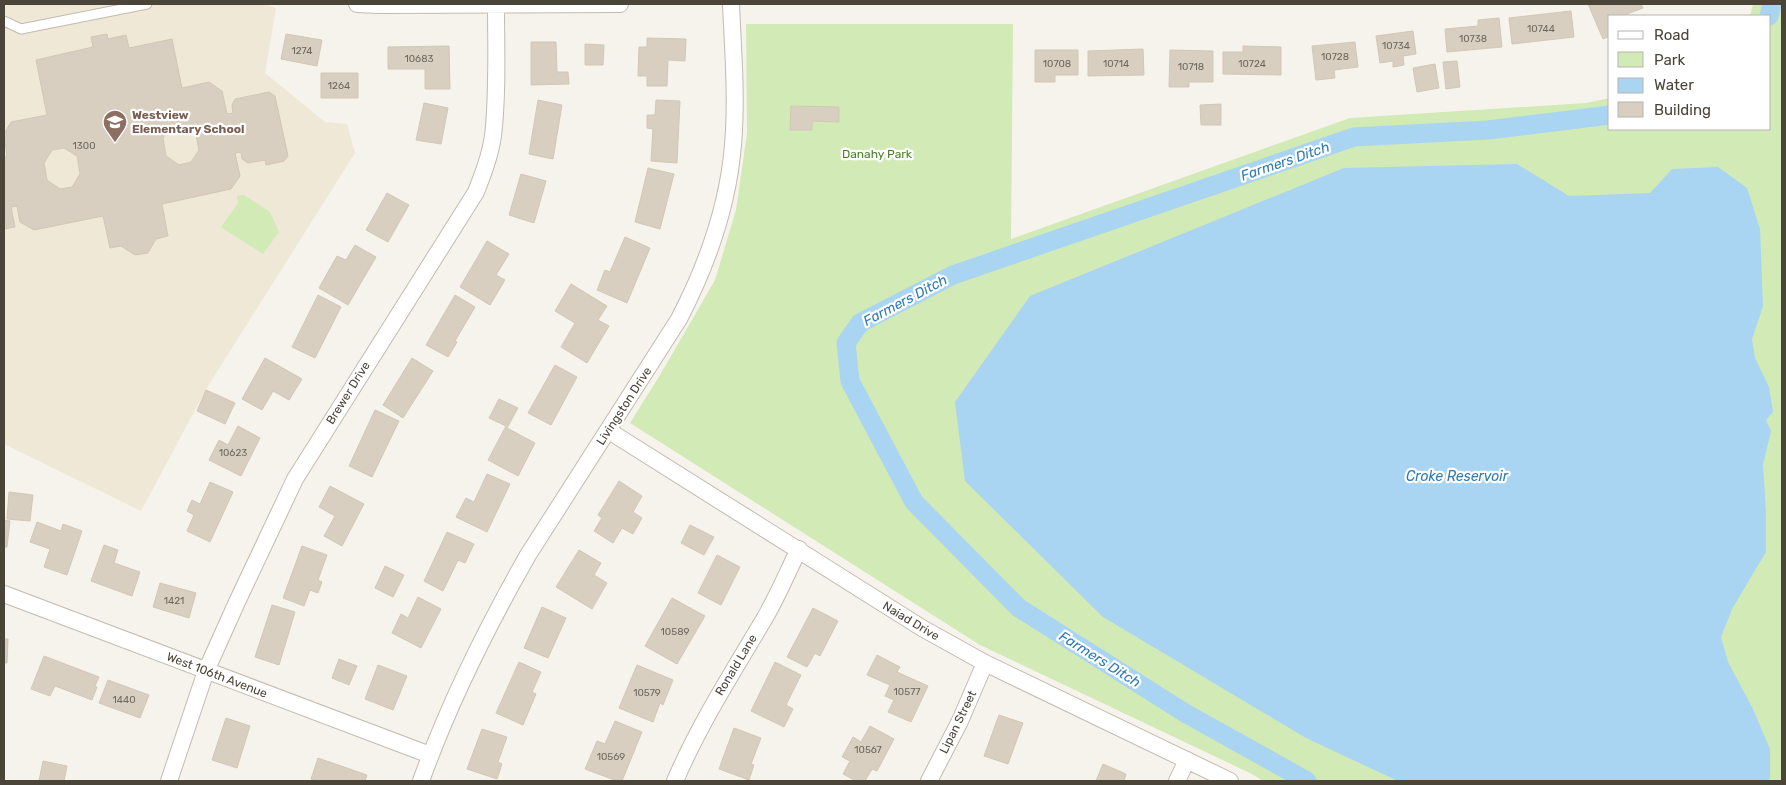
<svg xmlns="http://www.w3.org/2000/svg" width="1786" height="785" font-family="Rubik,sans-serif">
	<rect width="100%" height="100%" fill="#f6f3ec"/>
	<path fill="#efe8d6" d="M4 4H264L276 8 265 73 325 122 347 124 355 153 208 386 141 511 4 444Z"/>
	<path fill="#d2eab5" d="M1753 4H1782V781H1263L1252 774 980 645 630 423 660 375 715 280 736 210 747 133 746 24H1013L1011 239 1350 118 1586 103 1610 98V129H1770V16H1750Z
		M244 195 270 212 279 232 263 254 221 227 238 203 237 196Z"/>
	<path fill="#a9d4f2" d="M1517 164 1569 196 1650 193 1672 169 1718 167 1747 188 1760 229 1763 306 1752 339 1755 358 1769 387 1773 412 1766 420 1771 431 1763 465 1766 512V552L1732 609 1721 637 1728 662 1753 709 1770 749V779L1766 781H1398L1306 738 1103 617 965 481 955 402 1030 296 1344 168Z"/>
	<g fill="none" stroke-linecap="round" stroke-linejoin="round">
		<path stroke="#a9d4f2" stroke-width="19" d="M1769 16 1772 4
			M1307 781 1185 713 1019 608 914 502 850 381 846 343 860 323 953 275 1354 137 1488 130 1610 115"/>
	</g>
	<path fill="#d8cfc1" stroke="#d3c7b4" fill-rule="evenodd" d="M1588 4H1641L1643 8 1627 14 1628 16H1610V36L1603 39Z
		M1571 11 1574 37 1512 44 1509 18Z
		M1499 18 1502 47 1447 52 1445 29 1478 26V20Z
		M1413 31 1416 54 1403 56 1404 65 1393 67V61L1380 63 1376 36Z
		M107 34 108 39 126 35 129 48 172 39 182 88 209 82 222 91 227 114 233 113 232 105 235 99 269 92 275 96 288 156 284 161 266 165 265 160 248 163 242 159 241 152 235 153 240 176 231 189 162 204 168 236 156 239 148 253 135 255 121 246 110 248 103 216 34 230 20 222 17 206 11 207 15 227 4 229V157H7L4 134 11 122 47 115 36 60 93 47 91 37ZM184 124 195 131 199 150 191 162 179 165 166 156 163 138 171 126ZM64 148 77 156 80 174 72 187 60 189 47 180 44 163 52 150Z
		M286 34 322 40 317 66 281 59Z
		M647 38 686 39 685 61 668 60 667 86H647V76H638L639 47H647Z
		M531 42H556L557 72H568L569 84 531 85Z
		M1355 42 1358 67 1334 70 1335 78 1316 80 1312 46Z
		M585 44 604 45 603 65H585Z
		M449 46 450 89H425V69H388V47Z
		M1243 46 1281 47V75L1223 74V52H1243Z
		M1143 49 1144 75 1088 76V51Z
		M1035 50H1078V75H1055V82H1035Z
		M1170 50 1213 51V82H1189V87H1169Z
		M1457 61 1460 87 1446 89 1443 62Z
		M1435 64 1439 88 1417 92 1413 68Z
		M321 73H358V98H321Z
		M538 100 562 105 553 159 529 154Z
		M656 100 680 101 677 163 651 161 653 129 647 128V115H655Z
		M424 103 448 108 441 144 416 140Z
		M1221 104V125H1201L1200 105Z
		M791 106 839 107V122L812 121V130H790Z
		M648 168 674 174 660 229 635 222Z
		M521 174 546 181 534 223 509 215Z
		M387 193 409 205 388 242 366 230Z
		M625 237 650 248 627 303 597 290 605 270 610 272Z
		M487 241 509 254 496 275 505 280 490 305 460 287Z
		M355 245 376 257 348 305 319 288 337 256 346 260Z
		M571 284 607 306 598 320 609 326 587 363 561 347 575 323 555 311Z
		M318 295 341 307 315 358 292 347Z
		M455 295 475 307 455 341 457 342 448 357 426 345Z
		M265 358 302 379 289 400 273 391 262 410 242 399Z
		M412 358 433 371 403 418 383 405Z
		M555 365 577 377 551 425 528 413Z
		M206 390 235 403 225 424 197 411Z
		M499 399 518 408 507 428 535 443 518 476 488 460 506 426 489 418Z
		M375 410 399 421 372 477 349 466Z
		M238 426 260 438 241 476 209 460 219 440 228 445Z
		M487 474 510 484 487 532 456 517 466 498 474 502Z
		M619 481 642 496 633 512 642 518 633 534 622 528 613 543 594 531 602 518 598 515Z
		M210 482 233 492 210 542 187 531 194 515 187 511 192 500 200 504Z
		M330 486 364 504 342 546 324 536 335 516 319 507Z
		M9 492 33 495 30 521 7 519Z
		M4 520 10 521 7 547H4Z
		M37 522 61 531 63 524 82 531 67 575 44 567 50 549 30 542Z
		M690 525 714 537 704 555 681 543Z
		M447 532 474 544 465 563 458 560 443 591 424 581Z
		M104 545 118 550 114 563 140 572 132 596 91 581Z
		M302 546 327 555 318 580 322 582 318 593 310 590 304 606 283 598Z
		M579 550 601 563 594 575 607 583 592 609 556 587Z
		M717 555 740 567 721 605 698 593Z
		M385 566 404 575 393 597 375 588Z
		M160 583 196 593 189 618 153 607Z
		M418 597 441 609 421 648 392 633 401 614 408 618Z
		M672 598 705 616 677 664 645 646Z
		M272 605 295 612 279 665 255 657Z
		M542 607 566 618 548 658 524 648Z
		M813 608 838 621 820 656 815 653 807 667 787 657Z
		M4 639H8L7 663H4Z
		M877 655 900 667 897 672 928 686 911 722 888 712 894 700 885 696 890 685 867 675Z
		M44 656 99 677 95 686 97 687 92 700 55 686 50 696 31 689Z
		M339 659 357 666 349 685 332 678Z
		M519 662 541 672 532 692 536 694 523 725 496 713Z
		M775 662 801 675 786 705 793 709 784 727 751 711Z
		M378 665 407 676 393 710 365 699Z
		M637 665 673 680 663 705 660 703 653 722 619 708Z
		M108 680 149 695 140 718 99 703Z
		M999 715 1023 723 1008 764 984 756Z
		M226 718 250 726 237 768 212 760Z
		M615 721 642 732 622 781H617L585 769 597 741 605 744Z
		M870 726 894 739 877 771 872 769 865 781H856L843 774 850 761 842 757 853 737 861 742Z
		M734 728 761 738 751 764 754 765 749 780 719 769Z
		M482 729 507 737 498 762 502 764 497 779 467 769Z
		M318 758 367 775 365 781H318L311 779Z
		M43 761 67 766 64 781H39Z
		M1103 764 1126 774 1124 781H1096Z"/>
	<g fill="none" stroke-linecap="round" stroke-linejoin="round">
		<defs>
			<path id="service" d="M4 21 21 29 147 4"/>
			<path id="minor" d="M357 4 379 5 620 4
				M609 431 922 628 985 663 1230 781
				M4 594 430 755
				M169 781 206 671 237 602 295 479 476 192C483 174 490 156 493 136 498 93 496 47 496 4
				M421 781C449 703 487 627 528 555L679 319C707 265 728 206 733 145 737 98 733 51 731 4
				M675 781C699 725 732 673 763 621 777 598 787 573 799 549
				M929 781 960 721 985 663
				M1177 781 1187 760"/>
		</defs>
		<use href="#service" stroke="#c2bbae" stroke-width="11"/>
		<use href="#minor" stroke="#c2bbae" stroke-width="18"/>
		<use href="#service" stroke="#fff" stroke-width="9"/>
		<use href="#minor" stroke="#fff" stroke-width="16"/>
	</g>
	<defs>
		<symbol id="school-pin" viewBox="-11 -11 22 30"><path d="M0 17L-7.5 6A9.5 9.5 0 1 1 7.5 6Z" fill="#8d6e63" stroke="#fff"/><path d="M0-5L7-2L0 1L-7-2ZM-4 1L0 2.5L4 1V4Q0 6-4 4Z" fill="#fff"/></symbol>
	</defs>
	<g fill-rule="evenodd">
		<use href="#school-pin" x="101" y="108" width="28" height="38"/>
	</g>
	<g text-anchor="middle" stroke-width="4.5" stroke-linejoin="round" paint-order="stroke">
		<g font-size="10" fill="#6e675b">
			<text x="1541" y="32">10744</text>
			<text x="1473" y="42">10738</text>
			<text x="1396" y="49">10734</text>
			<text x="302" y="54">1274</text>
			<text x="1335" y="60">10728</text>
			<text x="419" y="62">10683</text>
			<text x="1057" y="67">10708</text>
			<text x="1116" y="67">10714</text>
			<text x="1252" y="67">10724</text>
			<text x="1191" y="70">10718</text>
			<text x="339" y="89">1264</text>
			<text x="84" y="149">1300</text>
			<text x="233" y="456">10623</text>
			<text x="174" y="604">1421</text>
			<text x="675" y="635">10589</text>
			<text x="907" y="695">10577</text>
			<text x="647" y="696">10579</text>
			<text x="124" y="703">1440</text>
			<text x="868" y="753">10567</text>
			<text x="611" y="760">10569</text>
		</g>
		<g font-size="12" font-weight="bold" fill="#785e54" stroke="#fff" text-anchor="start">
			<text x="132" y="119">Westview<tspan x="132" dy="14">Elementary School</tspan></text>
		</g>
		<g font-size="12" fill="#4a7f2a" stroke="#fff">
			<text x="877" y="158">Danahy Park</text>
		</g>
		<g font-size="12" fill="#4b4439" stroke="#fff">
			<text transform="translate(348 393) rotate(-58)" y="4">Brewer Drive</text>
			<text transform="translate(624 406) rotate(-57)" y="4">Livingston Drive</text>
			<text transform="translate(911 621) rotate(31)" y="4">Naiad Drive</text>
			<text transform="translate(736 665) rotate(-59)" y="4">Ronald Lane</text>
			<text transform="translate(217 675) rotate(21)" y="4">West 106th Avenue</text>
			<text transform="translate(958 722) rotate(-64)" y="4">Lipan Street</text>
		</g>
		<g font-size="14" font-style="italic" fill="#2e7ab2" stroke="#fff">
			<text transform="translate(1285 161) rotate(-19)" y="5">Farmers Ditch</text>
			<text transform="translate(905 300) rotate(-28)" y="5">Farmers Ditch</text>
			<text x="1457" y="481">Croke Reservoir</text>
			<text transform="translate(1100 659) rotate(32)" y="5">Farmers Ditch</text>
		</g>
	</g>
	<rect width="1786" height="785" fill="none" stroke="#4b4439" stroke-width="10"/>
	<rect x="1608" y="15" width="162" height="115" fill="#ffffff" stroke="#b7b4b0"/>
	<rect x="1618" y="31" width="25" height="8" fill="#ffffff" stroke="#b7b4b0"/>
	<text x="1654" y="40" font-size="15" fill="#4b4439">Road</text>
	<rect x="1618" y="52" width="25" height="15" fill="#d2eab5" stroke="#b7b4b0"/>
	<text x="1654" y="65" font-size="15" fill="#4b4439">Park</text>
	<rect x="1618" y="78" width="25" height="15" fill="#a9d4f2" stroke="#b7b4b0"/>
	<text x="1654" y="90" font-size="15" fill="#4b4439">Water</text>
	<rect x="1618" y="102" width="25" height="15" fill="#d8cfc1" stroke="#b7b4b0"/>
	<text x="1654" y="115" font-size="15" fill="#4b4439">Building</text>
</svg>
